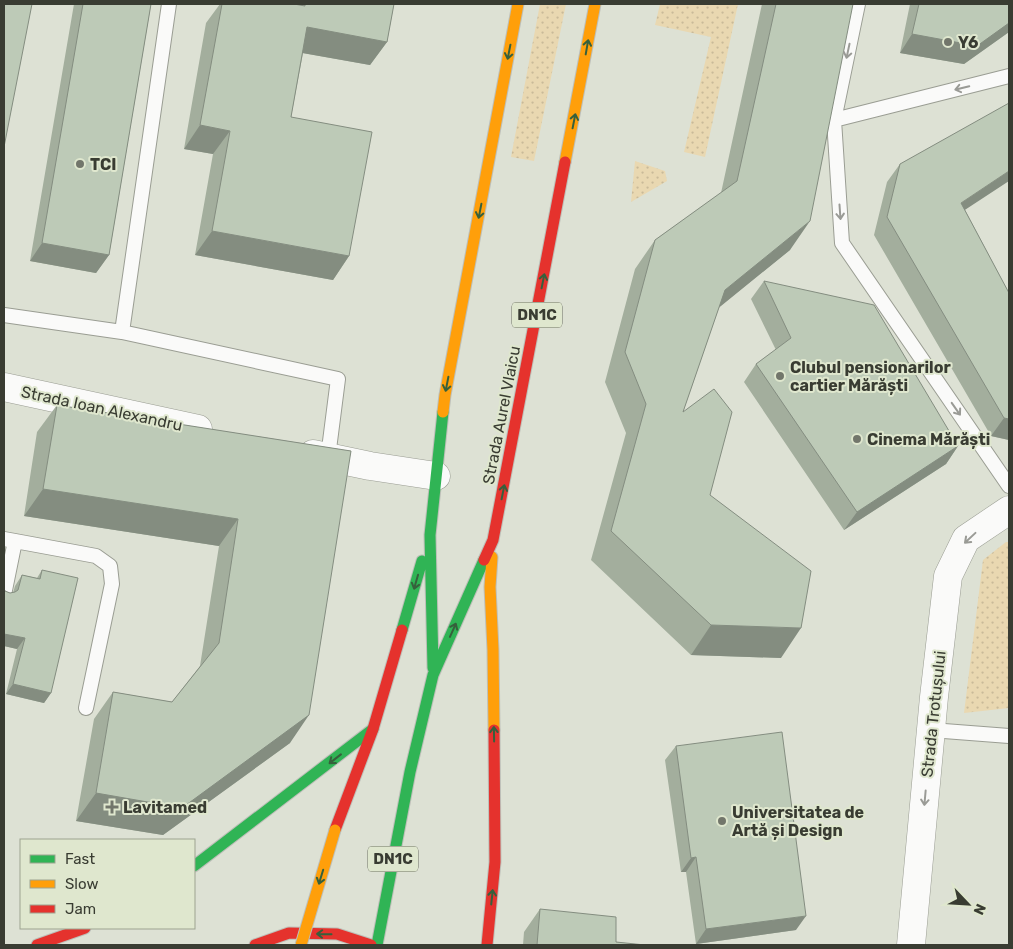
<svg xmlns="http://www.w3.org/2000/svg" width="1013" height="949" font-family="Rubik,sans-serif">
	<defs>
		<pattern id="grass-dots" width="8" height="8" patternUnits="userSpaceOnUse" patternTransform="scale(1.25)"><rect width="8" height="8" fill="#e9d8b1"/><path d="M2 2h.1M6 6h.1" fill="none" stroke="#c9ba99" stroke-width="1.8" stroke-linecap="round"/></pattern>
	</defs>
	<rect width="100%" height="100%" fill="#dde1d4"/>
	<path fill="url(#grass-dots)" d="M540 4H566L534 161 511 157Z
		M660 4H738L705 157 684 152 711 37 655 25Z
		M635 161 665 171 667 181 631 202Z
		M1006 542H1009V708L964 713 983 560Z"/>
	<g fill="none" stroke-linecap="round" stroke-linejoin="round">
		<defs>
			<path id="lane" d="M858 4 834 120 842 243 1009 486
				M834 120 1009 76
				M4 315 122 332 169 4
				M122 332 338 379 328 457
				M4 539 15 541 4 595
				M15 541 96 556 110 566 112 584 86 708
				M931 730 1009 736"/>
			<path id="street" d="M4 387 198 429
				M313 454 370 466 436 476
				M911 945 934 697 948 576 966 539 1009 510"/>
			<path id="fast" d="M402 630 422 561
				M433 668 430 535 443 412
				M194 866 373 729
				M377 945 410 772 433 675 484 560"/>
			<path id="slow" d="M565 162 595 4
				M443 412 445 395 518 4
				M492 557 490 587 493 650 494 730"/>
			<path id="jam" d="M484 560 493 540 565 162
				M335 830 373 729 402 630
				M37 945 85 928
				M255 945 289 933 337 934 371 945
				M487 945 495 862 494 730"/>
		</defs>
		<use href="#lane" stroke="#9a9d93" stroke-width="16"/>
		<use href="#street" stroke="#9a9d93" stroke-width="29"/>
		<use href="#fast" stroke="#bdbfb8" stroke-width="13"/>
		<use href="#slow" stroke="#bdbfb8" stroke-width="13"/>
		<use href="#jam" stroke="#bdbfb8" stroke-width="13"/>
		<use href="#lane" stroke="#fafaf9" stroke-width="14"/>
		<use href="#street" stroke="#fafaf9" stroke-width="28"/>
		<use href="#fast" stroke="#30b455" stroke-width="11"/>
		<use href="#slow" stroke="#ff9f0a" stroke-width="11"/>
		<use href="#jam" stroke="#e5322d" stroke-width="11"/>
		<defs>
			<path id="slow-bridge" d="M301 945 335 830"/>
		</defs>
		<use href="#slow-bridge" stroke="#bdbfb8" stroke-width="13" stroke-linecap="butt"/>
		<use href="#slow-bridge" stroke="#ff9f0a" stroke-width="11"/>
	</g>
	<path fill="#a3ae9d" d="M74 4H151L109 255 96 273 30 261Z
		M220 4H394L387 42 370 65 303 53 291 117 349 256 333 280 195 255 213 154 184 149 206 23Z
		M762 4H853L790 250 719 307 683 412 710 495 781 658 691 655 591 560 626 433 605 382 635 269 655 240 721 193Z
		M910 4H1009V32L964 64 900 53Z
		M900 164 965 210 1009 293V440L991 436 874 235 887 182Z
		M764 281 958 446 946 464 844 530 744 382 756 364 776 350 751 299Z
		M57 405 351 451 290 743 163 835 76 821 94 719 113 692 172 702 200 666 219 546 24 516 37 432Z
		M42 570 51 693 44 703 6 694 17 649 4 646V588L5 591 10 593H13L15 586 22 575 37 578Z
		M676 746 796 930 696 944 686 872H681L665 760Z
		M540 909 616 942 645 945H523L524 932Z"/>
	<path fill="#848d80" d="M1009 23V32L964 64 900 53 912 34Z
		M307 27 387 42 370 65 291 51Z
		M200 125 230 131 213 154 184 149Z
		M1009 171V181L948 221 961 203Z
		M810 221 790 250 705 319 725 290Z
		M212 231 349 256 333 280 195 255Z
		M42 243 109 255 96 273 30 261Z
		M1004 418 1009 419V440L991 436Z
		M958 446 946 464 844 530 857 512Z
		M43 489 238 519 219 546 24 516Z
		M711 625 801 628 781 658 691 655Z
		M4 634 25 638 17 649 4 646Z
		M13 684 51 693 44 703 6 694Z
		M309 715 290 743 163 835 76 821 96 793Z
		M696 857 686 872H681L691 858Z
		M806 916 796 930 696 944 706 929Z"/>
	<path fill="#bdcab7" stroke="#848d80" d="M4 4H32L4 147Z
		M83 4H151L109 255 42 243Z
		M222 4H294L305 6V4H394L387 42 307 27 291 117 372 132 349 256 212 231 230 131 200 125Z
		M776 4H853L810 221 725 290 683 412 714 389 732 412 710 495 811 571 801 628 711 625 611 531 646 404 625 352 655 240 737 181Z
		M919 4H1009V23L977 46 912 34Z
		M1009 103V171L961 203 1009 293V419L1004 418 887 217 900 164Z
		M764 281 874 305 958 446 857 512 756 364 791 338Z
		M57 405 351 451 309 715 182 808 96 793 113 692 172 702 219 643 238 519 43 489Z
		M42 570 78 578 51 693 13 684 25 638 4 634V588L5 591 10 593 15 592 18 590 22 575 40 579Z
		M782 732 806 916 706 929 696 857 691 858 676 746Z
		M540 909 616 917V942L645 945H537Z"/>
	<defs><path id="oneway-shaft" d="M-6 0H5M1.5-3L5.5 0L1.5 3" fill="none" stroke-width="1.6" stroke-linecap="round" stroke-linejoin="round" transform="scale(1.25)"/></defs>
	<g stroke="#36603c">
		<use href="#oneway-shaft" transform="translate(587 47) rotate(-80)"/>
		<use href="#oneway-shaft" transform="translate(509 52) rotate(101)"/>
		<use href="#oneway-shaft" transform="translate(574 121) rotate(-79)"/>
		<use href="#oneway-shaft" transform="translate(480 211) rotate(101)"/>
		<use href="#oneway-shaft" transform="translate(543 281) rotate(-79)"/>
		<use href="#oneway-shaft" transform="translate(447 384) rotate(101)"/>
		<use href="#oneway-shaft" transform="translate(503 492) rotate(-79)"/>
		<use href="#oneway-shaft" transform="translate(416 582) rotate(106)"/>
		<use href="#oneway-shaft" transform="translate(453 630) rotate(-66)"/>
		<use href="#oneway-shaft" transform="translate(494 734) rotate(-91)"/>
		<use href="#oneway-shaft" transform="translate(335 759) rotate(142)"/>
		<use href="#oneway-shaft" transform="translate(321 877) rotate(107)"/>
		<use href="#oneway-shaft" transform="translate(492 897) rotate(-84)"/>
		<use href="#oneway-shaft" transform="translate(324 934) rotate(-179)"/>
	</g>
	<g stroke="#9a9b96">
		<use href="#oneway-shaft" transform="translate(848 51) rotate(102)"/>
		<use href="#oneway-shaft" transform="translate(962 88) rotate(166)"/>
		<use href="#oneway-shaft" transform="translate(840 212) rotate(86)"/>
		<use href="#oneway-shaft" transform="translate(956 409) rotate(55)"/>
		<use href="#oneway-shaft" transform="translate(970 538) rotate(137)"/>
		<use href="#oneway-shaft" transform="translate(925 798) rotate(95)"/>
	</g>
	<g fill="#72766b" stroke="#dfe7ce" stroke-width="2">
		<circle cx="948" cy="42" r="5"/>
		<circle cx="80" cy="164" r="5"/>
		<circle cx="780" cy="376" r="5"/>
		<circle cx="857" cy="439" r="5"/>
		<path d="M109.5 799.5h5v5h5v5h-5v5h-5v-5h-5v-5h5z"/>
		<circle cx="722" cy="821" r="5"/>
	</g>
	<g text-anchor="middle" stroke-width="4" stroke-linejoin="round" paint-order="stroke">
		<g fill="#dfe7ce" stroke="#6b6f61" stroke-width="1">
			<rect x="512" y="302.5" width="50" height="25" rx="4"/>
			<rect x="368" y="846.5" width="50" height="25" rx="4"/>
		</g>
		<g font-size="15" font-weight="bold" fill="#393c32">
			<text x="537" y="320">DN1C</text>
			<text x="393" y="864">DN1C</text>
		</g>
		<g font-size="16" font-weight="bold" fill="#393c32" stroke="#dfe7ce" text-anchor="start">
			<text x="958" y="48">Y6</text>
			<text x="90" y="170">TCI</text>
			<text x="790" y="373">Clubul pensionarilor<tspan x="790" dy="18">cartier Mărăști</tspan></text>
			<text x="867" y="445">Cinema Mărăști</text>
			<text x="123" y="813">Lavitamed</text>
			<text x="732" y="818">Universitatea de<tspan x="732" dy="18">Artă și Design</tspan></text>
		</g>
		<g font-size="16" fill="#393c32" stroke="#dfe7ce">
			<text transform="translate(102 408) rotate(12)" y="6">Strada Ioan Alexandru</text>
			<text transform="translate(501 415) rotate(-79)" y="6">Strada Aurel Vlaicu</text>
			<text transform="translate(933 714) rotate(-84)" y="6">Strada Trotușului</text>
		</g>
	</g>
	<rect width="1013" height="949" fill="none" stroke="#393c32" stroke-width="10"/>
	<rect x="20" y="839" width="175" height="90" fill="#dfe7ce" stroke="#9da390"/>
	<rect x="30" y="855" width="25" height="8" fill="#30b455" stroke="#9da390"/>
	<text x="65" y="864" font-size="15" fill="#393c32">Fast</text>
	<rect x="30" y="880" width="25" height="8" fill="#ff9f0a" stroke="#9da390"/>
	<text x="65" y="889" font-size="15" fill="#393c32">Slow</text>
	<rect x="30" y="905" width="25" height="8" fill="#e5322d" stroke="#9da390"/>
	<text x="65" y="914" font-size="15" fill="#393c32">Jam</text>
	<g transform="translate(968 904) rotate(115)" stroke="#dfe7ce" stroke-width="4" paint-order="stroke">
	<path d="M0-4L9 19L0 12L-9 19Z" fill="#393c32"/>
	<text y="-8" font-size="14" font-weight="bold" text-anchor="middle" fill="#393c32">N</text>
	</g>
</svg>
